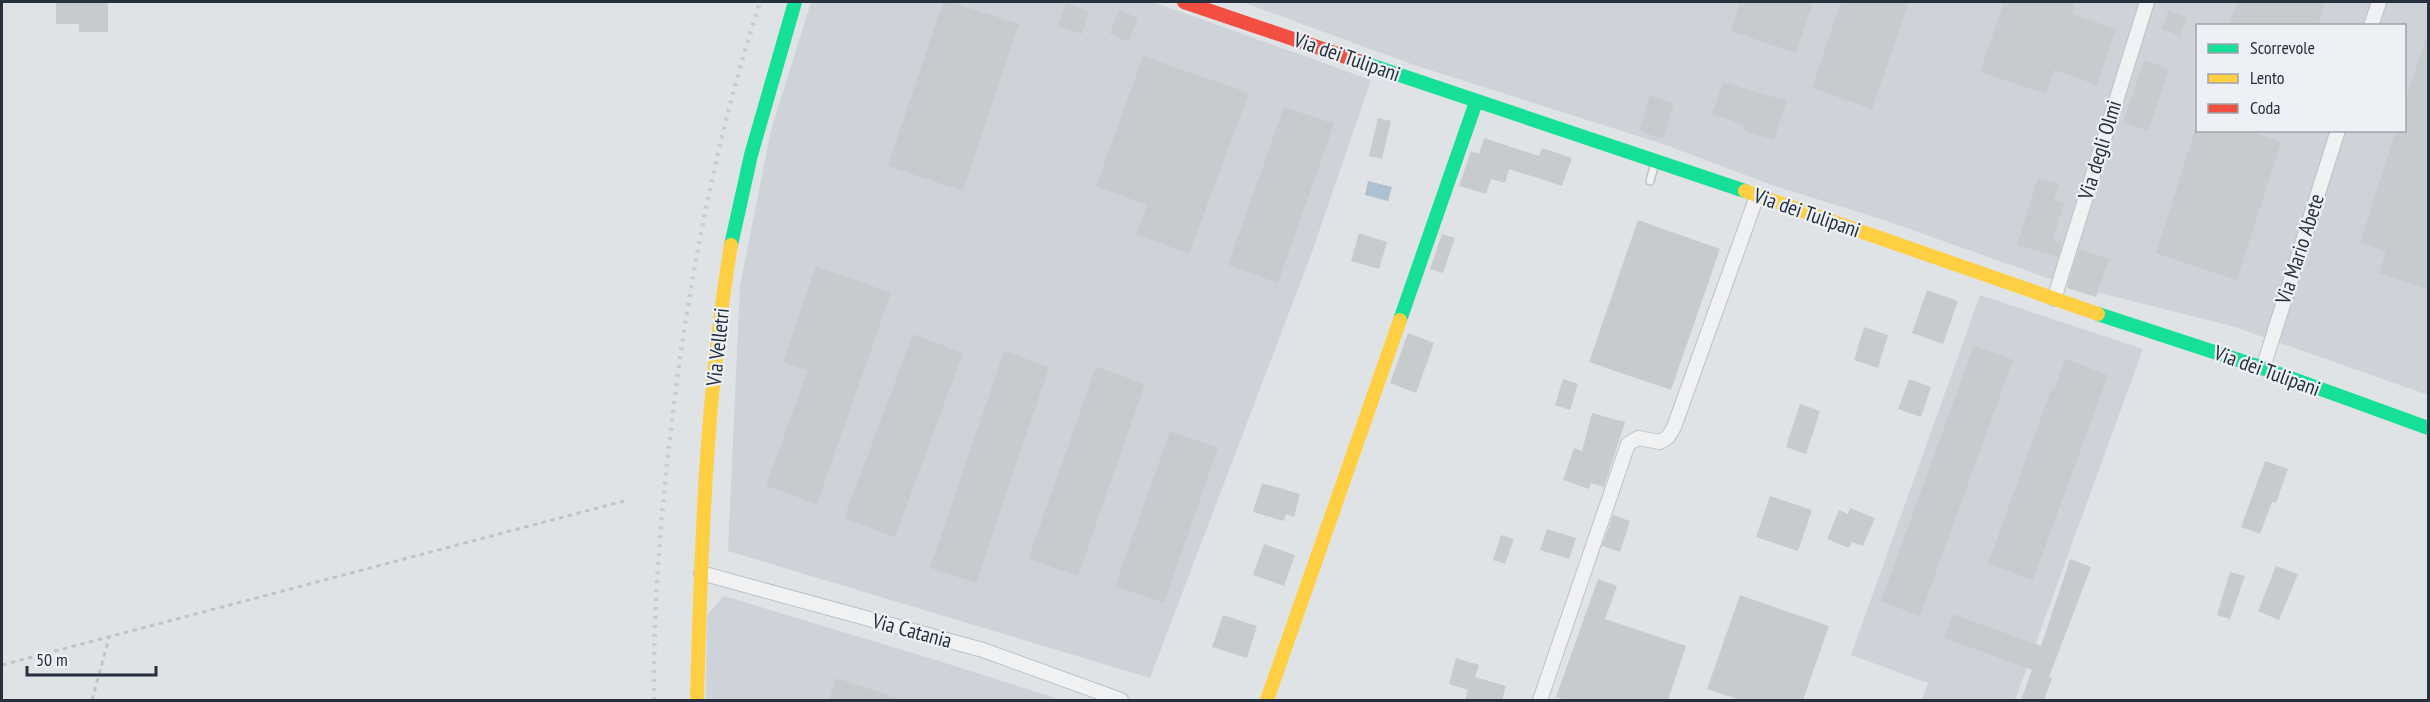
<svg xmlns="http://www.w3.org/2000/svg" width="2430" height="702" font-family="'PT Sans Narrow',sans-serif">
	<rect width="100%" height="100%" fill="#e0e3e6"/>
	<path fill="#ced2d9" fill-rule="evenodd" d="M811 2H1153L1371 80 1312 252 1150 678 728 551 740 286 771 130Z
		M1242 2H2428V395L2235 327 2061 283 1890 222 1772 185 1663 144 1414 65ZM2198 26H2404V130H2198Z
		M1980 295 2143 349 2015 700H1922L1928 683 1851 655Z
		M724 596 939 661 1062 700H706L707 615Z"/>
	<path fill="#aec1d1" d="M1368 181 1392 187 1388 201 1365 195Z"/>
	<path fill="#c8cbce" d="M56 2H108V32H79V24H56Z
		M943 2H951L1019 24 963 191 888 166Z
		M1740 2H1813L1796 53 1731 31Z
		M1841 2H1909L1872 109 1812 88Z
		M2004 2H2076L2072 14 2116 29 2097 85 2054 70 2046 94 1980 72Z
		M2237 2H2325L2318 26H2242L2230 22Z
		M1066 3 1089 11 1082 34 1058 26Z
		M1119 10 1138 18 1129 42 1110 34Z
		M2168 11 2187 17 2180 36 2162 29Z
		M2426 38H2428V289L2379 273 2386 251 2360 243 2396 130H2404V104Z
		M1143 56 1249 93 1189 254 1136 234 1147 205 1096 186Z
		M2144 60 2169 69 2148 131 2123 122Z
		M1723 82 1787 101 1774 140 1743 130 1744 125 1712 114Z
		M1650 95 1674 103 1663 139 1639 131Z
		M1284 107 1334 124 1278 283 1228 265Z
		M1378 118 1391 121 1382 159 1369 156Z
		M2195 130H2247L2281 142 2237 280 2156 253Z
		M1484 138 1539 156 1542 148 1572 158 1562 186 1509 169 1505 183 1491 179 1486 194 1459 186 1471 151 1479 154Z
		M2038 178 2059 184 2054 200 2064 203 2053 240 2062 243 2058 257 2017 245Z
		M1638 220 1720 249 1671 390 1589 362Z
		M1359 233 1387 242 1379 269 1351 261Z
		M1442 234 1455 238 1443 273 1430 269Z
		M2079 249 2109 259 2096 297 2067 288Z
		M816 266 891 293 817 504 766 486 808 370 783 362Z
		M1927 290 1958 301 1943 344 1912 333Z
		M1864 327 1888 335 1878 368 1854 360Z
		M1408 333 1434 343 1416 393 1390 383Z
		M913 334 963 353 895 537 844 518Z
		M1974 345 2013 360 1920 616 1881 601Z
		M1004 351 1049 367 976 583 930 568Z
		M2065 359 2108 375 2033 580 1988 564 2051 390 2054 391Z
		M1096 367 1145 384 1078 576 1028 559Z
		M1563 379 1578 384 1570 410 1555 405Z
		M1909 379 1931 387 1921 417 1898 409Z
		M1800 404 1820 411 1806 454 1786 447Z
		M1592 413 1625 422 1604 487 1591 483 1589 489 1563 480 1574 448 1582 451Z
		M1170 431 1218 448 1164 603 1115 586Z
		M2265 461 2288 469 2276 503 2272 502 2260 534 2241 527Z
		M1262 483 1300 494 1294 517 1286 514 1284 521 1253 512Z
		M1770 496 1812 510 1798 551 1756 537Z
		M1850 508 1875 518 1863 546 1852 542 1849 548 1827 539 1839 510 1848 514Z
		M1613 515 1630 521 1620 552 1602 546Z
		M1547 529 1576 538 1569 559 1540 550Z
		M1501 535 1514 539 1505 564 1493 560Z
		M1264 544 1295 555 1284 586 1253 575Z
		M2070 559 2091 567 2049 677 2052 678 2044 700H2021L2032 670 1944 638 1953 614 2041 646Z
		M2276 566 2298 574 2279 620 2258 611Z
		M2230 572 2245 576 2230 619 2217 615Z
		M1598 579 1617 586 1605 619 1686 646 1668 700H1566L1556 697Z
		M1740 595 1829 626 1803 700H1740L1707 689Z
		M1223 615 1257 626 1247 658 1212 647Z
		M1456 658 1479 665 1475 677 1506 686 1502 700H1465L1468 690 1449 684Z
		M836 678 897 698 896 700H829Z"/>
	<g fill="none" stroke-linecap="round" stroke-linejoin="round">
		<defs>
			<path id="lane" d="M1650 181 1655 163"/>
			<path id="street" d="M2371 26 2379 2
				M2054 299 2147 2
				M2263 368 2338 130
				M701 573 983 650 1121 700
				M1540 700 1628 444 1638 438 1660 442 1668 437 1674 427 1757 196"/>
		</defs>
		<use href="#lane" stroke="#bec1c4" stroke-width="10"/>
		<use href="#street" stroke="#bec1c4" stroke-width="16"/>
		<path stroke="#c1c4c7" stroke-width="3" stroke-dasharray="4.5 4.5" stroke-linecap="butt" d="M2 665 624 501
			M92 700 109 638"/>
		<use href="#lane" stroke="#f0f1f2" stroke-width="7"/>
		<use href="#street" stroke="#f0f1f2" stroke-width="14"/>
		<path stroke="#16e098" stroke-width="14" d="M1358 61 1745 191
			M731 245 751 155 795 2
			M2098 314 2263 368 2428 428
			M1400 320 1476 102"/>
		<path stroke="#ffcf43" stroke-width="14" d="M1745 191 2098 314
			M697 700C701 548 706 395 731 245
			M1267 700 1400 320"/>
		<path stroke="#f24e42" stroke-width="14" d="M1184 2 1358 61"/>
		<path stroke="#c9cbce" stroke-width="4.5" stroke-dasharray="3 6" stroke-linecap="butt" d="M654 700C653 611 660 526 670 437 687 289 714 144 760 2"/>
	</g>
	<g text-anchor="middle" stroke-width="4.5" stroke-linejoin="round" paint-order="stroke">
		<g font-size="21" fill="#27313e" stroke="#edf1f5">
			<text transform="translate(1347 57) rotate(19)" y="7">Via dei Tulipani</text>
			<text transform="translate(2100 150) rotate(-73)" y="7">Via degli Olmi</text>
			<text transform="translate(1807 213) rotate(19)" y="7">Via dei Tulipani</text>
			<text transform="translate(2300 249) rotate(-72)" y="7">Via Mario Abete</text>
			<text transform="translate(718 347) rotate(-84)" y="7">Via Velletri</text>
			<text transform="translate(2267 371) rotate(20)" y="7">Via dei Tulipani</text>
			<text transform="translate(912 631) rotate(15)" y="7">Via Catania</text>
		</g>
	</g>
	<rect width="2430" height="702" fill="none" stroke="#27313e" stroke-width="6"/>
	<rect x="2196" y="24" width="210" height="108" fill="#edf1f5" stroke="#9ea4ac" stroke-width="1.5"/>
	<rect x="2208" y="44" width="30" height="9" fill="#16e098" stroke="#9ea4ac" stroke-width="1.5"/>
	<text x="2250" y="54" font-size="18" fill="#27313e">Scorrevole</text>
	<rect x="2208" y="74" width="30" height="9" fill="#ffcf43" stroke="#9ea4ac" stroke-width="1.5"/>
	<text x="2250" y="84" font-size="18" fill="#27313e">Lento</text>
	<rect x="2208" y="104" width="30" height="9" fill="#f24e42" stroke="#9ea4ac" stroke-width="1.5"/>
	<text x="2250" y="114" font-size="18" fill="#27313e">Coda</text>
	<path d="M27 666v9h129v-9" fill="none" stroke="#27313e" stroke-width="3"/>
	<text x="36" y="666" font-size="18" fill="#27313e" stroke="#edf1f5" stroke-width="4.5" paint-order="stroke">50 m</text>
</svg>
